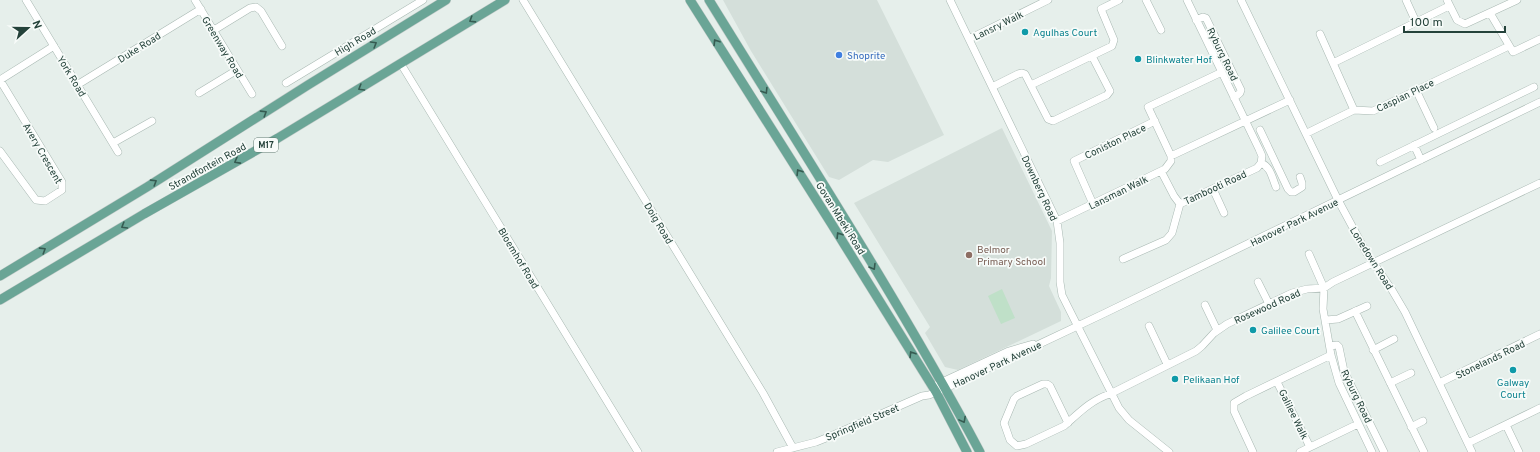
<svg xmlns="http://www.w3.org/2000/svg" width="1540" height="452" font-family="Overpass,sans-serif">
	<rect width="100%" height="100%" fill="#e6efeb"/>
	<path fill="#d4dfda" d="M723 0H877L944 135 888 162 873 160 839 180 829 177 751 51Z
		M1002 128 1052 231 1051 278 1049 286 1061 312V321L958 370 945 367 925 333 930 327 854 203Z"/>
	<path fill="#bfe0c8" d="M1002 289 1015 318 1001 324 988 296Z"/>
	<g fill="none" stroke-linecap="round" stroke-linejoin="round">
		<defs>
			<path id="minor" d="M26 0 118 152
				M195 0 252 94
				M523 0 763 393 793 448
				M950 0 1057 221 1060 243V282L1062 295 1070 311 1119 408 1129 420 1169 452
				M1146 0 1161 30
				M1187 0 1259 149 1262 156 1261 163
				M1241 0 1338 200 1366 252 1392 290 1405 312 1472 452
				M1406 0 1416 22
				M1447 0 1457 20 1465 24 1517 0
				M1490 13 1513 52 1540 39
				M1196 20 1203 17 1206 18 1241 90 1240 93 1234 98
				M214 30 250 8 256 7 261 11 282 46
				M1320 34 1354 110
				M969 39 1048 0
				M1333 63 1449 6
				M401 64 638 452
				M0 80 54 46
				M286 83 423 0
				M77 85 201 9
				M1031 85 1112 46 1114 40 1101 9 1119 0
				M992 87 1018 74 1022 73 1025 74 1048 119 1053 121 1107 95 1110 91 1092 56
				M1416 90 1434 128
				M199 93 237 70
				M1354 110 1373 111 1509 46
				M1260 130 1288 189 1291 192H1294L1302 187V183L1300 177
				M1307 133 1354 110
				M113 143 152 121
				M1414 145 1421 160
				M0 151 36 200 45 201 62 190V182L0 80
				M1171 156 1148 107 1222 72
				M1171 156 1290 100
				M1380 162 1534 87
				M1261 163C1271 167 1272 178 1276 187
				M1161 171 1174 196 1180 204
				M1213 189 1224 213
				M1093 204 1074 161 1155 121
				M1180 204 1257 168 1261 163
				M1057 221 1165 169 1171 161V156
				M1309 254 1324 288 1323 309 1331 355 1339 383 1372 452
				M1123 259 1166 240 1172 233 1180 204
				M1258 282 1269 304
				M1205 305 1217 330
				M1355 311 1424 452
				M1326 320 1338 319 1367 306
				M1149 326 1167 364
				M1330 346 1337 345 1339 347 1344 371 1384 452
				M1373 350 1394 339
				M1277 382 1310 447
				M1390 383 1411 373
				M1439 383 1540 334
				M938 384 1009 351 1033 344
				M1068 423 1050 386 1047 384H1043L1017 396 1014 399 1004 423 1010 440 1017 446 1026 444 1064 426C1079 413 1091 400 1110 394L1196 351 1202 346 1214 333 1227 324 1292 293 1307 289 1324 288 1333 282 1540 183
				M1506 425 1519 452
				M1411 427 1423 421
				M1468 443 1540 408
				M777 452 816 442 831 436 922 396 929 395 946 388 1103 314 1540 102
				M1253 452 1234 411V403L1246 396 1331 355
				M1300 452 1358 424"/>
			<path id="major" d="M690 0 831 223 936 392 967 452
				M709 0C801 149 897 297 980 452
				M0 276 147 187 308 85 446 0
				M0 300 144 214 278 138 505 0"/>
		</defs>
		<use href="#minor" stroke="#a8b8b2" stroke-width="8"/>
		<use href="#major" stroke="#c2cac8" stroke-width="10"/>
		<use href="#minor" stroke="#fff" stroke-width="7"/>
		<use href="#major" stroke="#6aa596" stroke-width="9"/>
	</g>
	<defs><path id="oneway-chevron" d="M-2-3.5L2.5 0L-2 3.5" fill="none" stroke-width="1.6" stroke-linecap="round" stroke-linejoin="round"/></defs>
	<g stroke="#365b51">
		<use href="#oneway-chevron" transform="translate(472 20) rotate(148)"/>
		<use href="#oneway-chevron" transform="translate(716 42) rotate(-122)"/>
		<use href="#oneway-chevron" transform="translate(374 44) rotate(-31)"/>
		<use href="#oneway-chevron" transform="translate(361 88) rotate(149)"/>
		<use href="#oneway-chevron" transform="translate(765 91) rotate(58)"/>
		<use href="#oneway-chevron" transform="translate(264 113) rotate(-32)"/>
		<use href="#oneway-chevron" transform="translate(237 161) rotate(151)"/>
		<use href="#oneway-chevron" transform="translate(799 172) rotate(-122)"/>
		<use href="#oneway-chevron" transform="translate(154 182) rotate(-32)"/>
		<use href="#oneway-chevron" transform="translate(124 226) rotate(149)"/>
		<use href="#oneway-chevron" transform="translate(839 235) rotate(-122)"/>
		<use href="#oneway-chevron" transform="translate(43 250) rotate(-32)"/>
		<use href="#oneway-chevron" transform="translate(873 267) rotate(59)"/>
		<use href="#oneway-chevron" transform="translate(912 354) rotate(-122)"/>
		<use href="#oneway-chevron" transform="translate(963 420) rotate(62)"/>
	</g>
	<g fill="#0f9aa8" stroke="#f7fbf9" stroke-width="1.5">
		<circle cx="1025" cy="32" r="4"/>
		<circle cx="1138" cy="59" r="4"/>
		<circle cx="1253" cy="330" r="4"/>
		<circle cx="1513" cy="370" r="4"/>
		<circle cx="1175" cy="379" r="4"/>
	</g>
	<circle fill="#3f7fe0" stroke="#f7fbf9" stroke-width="1.5" cx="839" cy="55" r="4"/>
	<circle fill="#8d6e63" stroke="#f7fbf9" stroke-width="1.5" cx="969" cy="255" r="4"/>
	<g text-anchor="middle" stroke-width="3.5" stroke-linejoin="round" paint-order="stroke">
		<rect fill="#f7fbf9" stroke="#637a73" stroke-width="1" x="254" y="138" width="24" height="14" rx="3"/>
		<g font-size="9" font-weight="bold" fill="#24423a">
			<text x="266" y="148">M17</text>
		</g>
		<g font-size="10" fill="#24423a" stroke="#f7fbf9">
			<text transform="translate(998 25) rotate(-26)" y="4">Lansry Walk</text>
			<text transform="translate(355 41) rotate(-31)" y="4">High Road</text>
			<text transform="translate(139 47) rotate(-32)" y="4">Duke Road</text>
			<text transform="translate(223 47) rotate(59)" y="4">Greenway Road</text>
			<text transform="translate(1223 54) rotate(64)" y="4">Ryburg Road</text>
			<text transform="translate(72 76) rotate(59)" y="4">York Road</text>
			<text transform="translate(1405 95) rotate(-26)" y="4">Caspian Place</text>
			<text transform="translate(1115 141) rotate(-26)" y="4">Coniston Place</text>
			<text transform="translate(43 153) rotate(60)" y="4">Avery Crescent</text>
			<text transform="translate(207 166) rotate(-29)" y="4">Strandfontein Road</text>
			<text transform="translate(1215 187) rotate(-25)" y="4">Tambooti Road</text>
			<text transform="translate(1040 188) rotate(65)" y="4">Downberg Road</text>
			<text transform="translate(1118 192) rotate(-26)" y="4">Lansman Walk</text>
			<text transform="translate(841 218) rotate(58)" y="4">Govan Mbeki Road</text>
			<text transform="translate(1294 222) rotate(-26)" y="4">Hanover Park Avenue</text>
			<text transform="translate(659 223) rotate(59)" y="4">Doig Road</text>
			<text transform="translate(519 258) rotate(59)" y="4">Bloemhof Road</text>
			<text transform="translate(1372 258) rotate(58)" y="4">Lonedown Road</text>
			<text transform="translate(1267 306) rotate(-24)" y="4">Rosewood Road</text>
			<text transform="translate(1490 359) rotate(-26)" y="4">Stonelands Road</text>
			<text transform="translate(997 364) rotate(-25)" y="4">Hanover Park Avenue</text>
			<text transform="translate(1357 396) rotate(64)" y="4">Ryburg Road</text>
			<text transform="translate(1294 414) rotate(64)" y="4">Galilee Walk</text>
			<text transform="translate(862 422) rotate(-23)" y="4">Springfield Street</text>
		</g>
		<g font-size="10" fill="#0d838f" stroke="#f7fbf9" text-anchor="start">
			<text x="1033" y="36">Agulhas Court</text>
			<text x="1146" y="63">Blinkwater Hof</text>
			<text x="1261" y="334">Galilee Court</text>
			<text x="1183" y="383">Pelikaan Hof</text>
			<text x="1513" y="386" text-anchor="middle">Galway<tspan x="1513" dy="12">Court</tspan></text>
		</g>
		<g font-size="10" fill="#366cbe" stroke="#f7fbf9" text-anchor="start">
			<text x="847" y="59">Shoprite</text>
		</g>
		<g font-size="10" fill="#785e54" stroke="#f7fbf9" text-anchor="start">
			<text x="977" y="253">Belmor<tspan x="977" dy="12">Primary School</tspan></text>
		</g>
	</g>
	<g transform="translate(28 28) rotate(69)" stroke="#f7fbf9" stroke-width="3" paint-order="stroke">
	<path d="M0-3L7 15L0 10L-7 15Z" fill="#24423a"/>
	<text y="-6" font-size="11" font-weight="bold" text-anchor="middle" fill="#24423a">N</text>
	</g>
	<path d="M1404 26v6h101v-6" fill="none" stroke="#24423a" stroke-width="2"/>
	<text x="1410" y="26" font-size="12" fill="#24423a" stroke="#f7fbf9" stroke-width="3" paint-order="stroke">100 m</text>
</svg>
